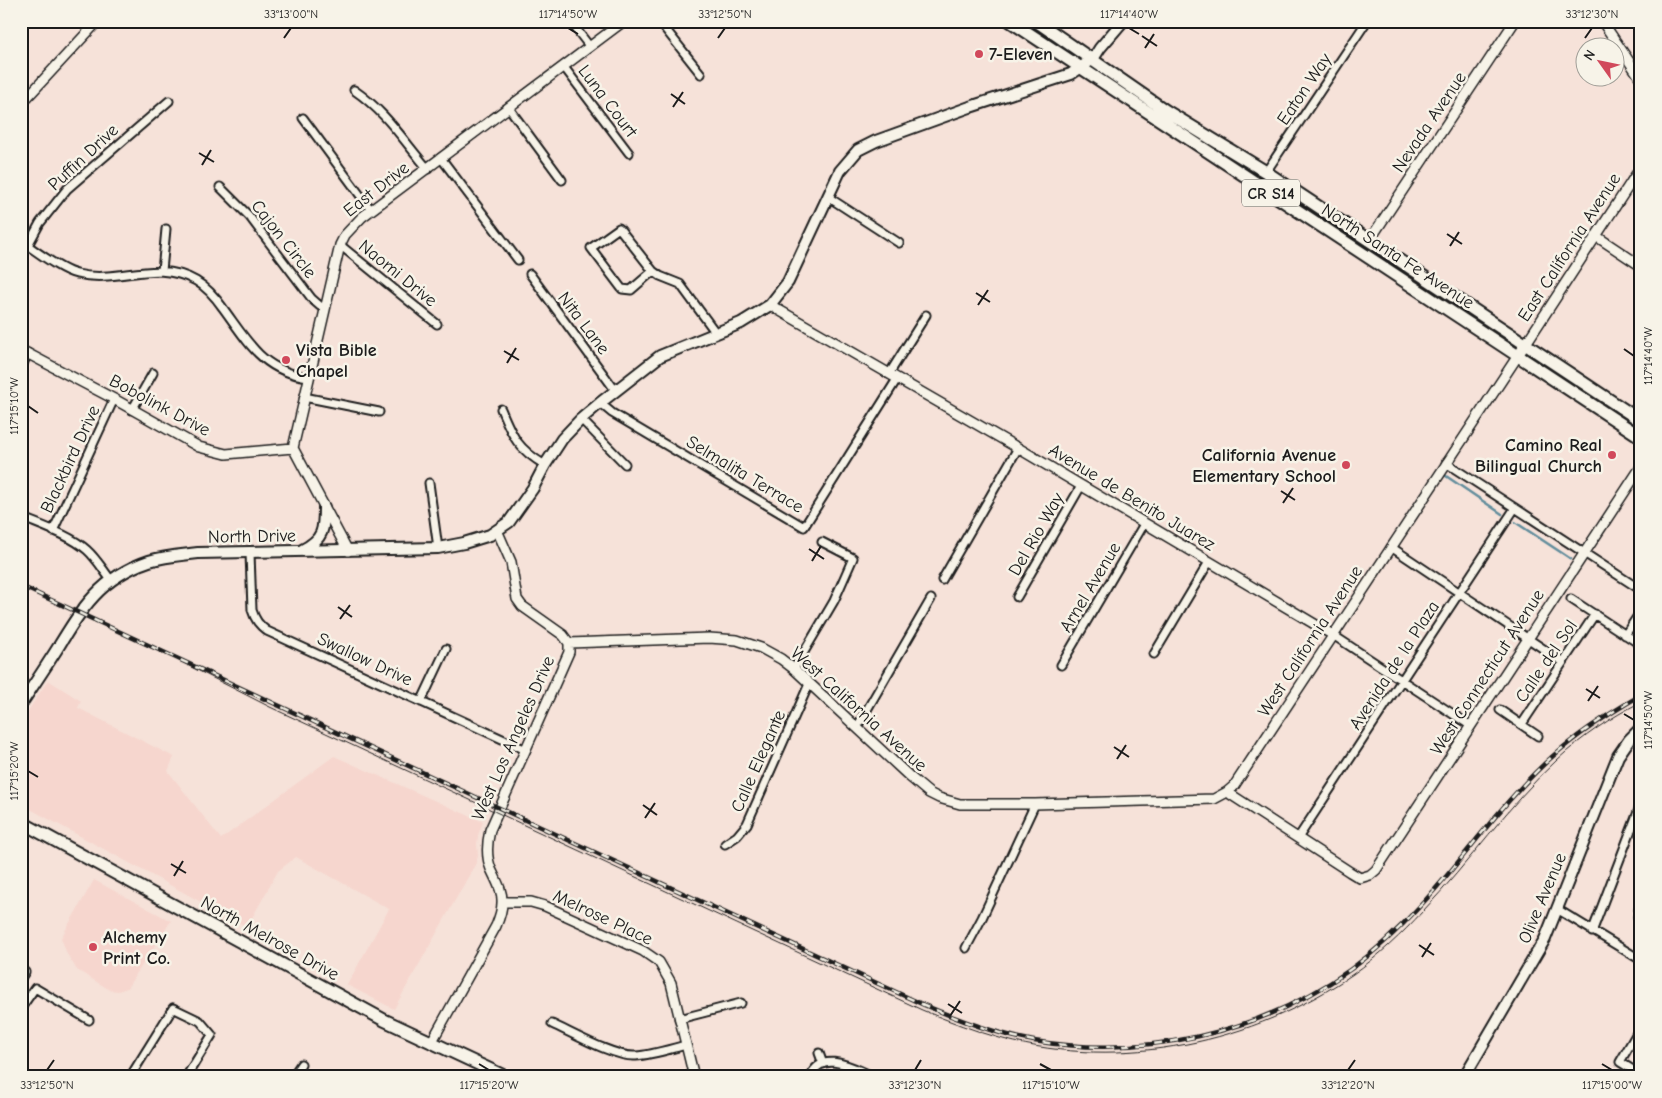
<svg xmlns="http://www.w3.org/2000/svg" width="1662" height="1098" font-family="'Comic Neue',sans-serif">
	<rect width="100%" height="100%" fill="#f6e2d9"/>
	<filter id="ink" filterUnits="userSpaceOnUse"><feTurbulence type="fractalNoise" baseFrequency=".02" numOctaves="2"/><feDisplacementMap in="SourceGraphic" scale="10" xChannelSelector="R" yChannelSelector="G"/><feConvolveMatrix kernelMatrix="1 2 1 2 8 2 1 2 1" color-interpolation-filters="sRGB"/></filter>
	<g filter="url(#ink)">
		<path fill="#f6d6ce" d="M48 680 81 701 78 708 174 757 168 771 221 839 334 756 483 822 478 835 477 844 478 856 476 863 394 1009 347 985 389 909 296 857 278 871 247 927 21 804V722Z
			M94 880 171 921 127 988 118 991 110 990 77 970 67 954 61 938Z"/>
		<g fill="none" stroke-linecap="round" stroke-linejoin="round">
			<path stroke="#628d9c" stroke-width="2.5" d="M1446 476 1502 514
				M1515 522 1571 559"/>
			<defs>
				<path id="minor" d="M570 21 590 47
					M659 21 701 74
					M564 67 629 153
					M354 90C386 112 403 140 428 169
					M509 108 562 180
					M303 118 371 210
					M441 158 518 260
					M1266 172 1367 21
					M1632 180 1641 185
					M220 187 249 216 312 299 320 306 325 308
					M828 197 899 243
					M619 228 653 271 631 290 622 289 591 248Z
					M21 241C35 250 61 271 77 274 119 284 155 258 196 281 208 288 216 298 223 308 248 342 263 372 309 377
					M28 245 40 223 67 189 169 101
					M340 245 437 324
					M162 271 166 229
					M653 271 660 276 680 284 716 333
					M530 274 615 390
					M21 368 28 353
					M889 374 926 315
					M304 397 379 412
					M600 403 612 413 804 527 897 379
					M501 409C513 438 518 449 545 465
					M132 410 153 373
					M581 419 625 464
					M1446 463 1641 590
					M429 483 438 548
					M21 517C42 526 70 535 87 550 97 559 103 570 111 580
					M53 531 114 399
					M1391 547 1563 662
					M250 553 252 610C255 620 259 625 267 631L526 750
					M942 580 1018 448
					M1017 597 1081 486
					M1571 599 1641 645
					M1333 635 1471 726
					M1625 635 1641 611
					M1154 654 1209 562
					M1061 665 1144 524
					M794 669 834 601 853 558 822 542
					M421 702 446 649
					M1500 710 1538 736
					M1522 724 1595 614
					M857 727 931 599
					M1298 838 1515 508
					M725 844 737 836 747 824 809 684
					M1641 897 1638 917 1641 921
					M1557 909 1641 960
					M1592 932 1641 804
					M966 948 982 918 1035 804
					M21 978 25 972
					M21 1008 35 988 89 1020
					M679 1019 741 1003
					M552 1024C572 1033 616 1058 636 1056 652 1055 670 1049 686 1045
					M1641 1026 1620 1062 1641 1075
					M819 1053 823 1064
					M130 1077 173 1008 200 1021 212 1035 186 1077
					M292 1077 301 1064
					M810 1077C822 1048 855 1069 875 1077"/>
				<path id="tertiary" d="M1602 21 1641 79
					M21 104 98 21
					M1596 236 1641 266
					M1369 241 1515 21
					M770 305 1018 448 1333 635
					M21 350 114 399 199 447 226 454 293 448
					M348 551 293 448 340 245 345 235 362 217 624 21
					M569 643 709 638 737 640 761 648 781 659 794 669 910 777 929 793 939 798 960 804H1035L1214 799 1227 792 1234 786 1525 345 1641 167
					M1227 792 1350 872 1360 878 1370 875 1376 870 1641 467
					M503 902H531L545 906 643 951 659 962 671 983 694 1077
					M431 1043 496 926C499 919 502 911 502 903 503 891 496 880 491 869 486 857 487 843 490 830L569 652V643L563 635 522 606 517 599 511 562 497 530
					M21 1075 24 1077
					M480 1077 485 1067"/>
				<path id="secondary" d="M302 550C324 539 324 529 324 507
					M21 704C33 686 45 668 57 649 82 608 101 577 149 561 165 556 182 555 198 553L438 548 464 543 490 535 509 522 533 488 545 465 562 439 581 419 600 403 660 356 741 323 770 305 788 282 840 171 858 150 876 141 970 107 1071 74 1093 59 1100 48 1123 21
					M1464 1077 1545 939 1618 756 1629 740 1641 728"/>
				<path id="primary" d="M1010 21 1641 437
					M1036 21 1166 111 1266 172 1641 421
					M21 822 384 1020 506 1077"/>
			</defs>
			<use href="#minor" stroke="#1c1c1c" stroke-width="11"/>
			<use href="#tertiary" stroke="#1c1c1c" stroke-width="12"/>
			<use href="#secondary" stroke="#1c1c1c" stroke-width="14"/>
			<use href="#primary" stroke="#1c1c1c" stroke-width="15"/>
			<use href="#minor" stroke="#f7f3e8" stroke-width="7"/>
			<use href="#tertiary" stroke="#f7f3e8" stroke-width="9"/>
			<use href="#secondary" stroke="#f7f3e8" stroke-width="10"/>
			<use href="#primary" stroke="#f7f3e8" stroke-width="11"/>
			<path stroke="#1c1c1c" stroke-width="1" d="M138 640 270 707 922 1010C949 1021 975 1031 1003 1039 1121 1071 1254 1043 1353 974 1379 956 1402 934 1423 911 1470 862 1507 806 1557 760 1582 737 1611 717 1641 702"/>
			<defs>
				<path id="rail" d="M21 586 924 1005C960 1020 996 1034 1034 1041 1143 1059 1260 1034 1351 969 1376 951 1399 929 1420 906 1465 858 1504 799 1553 756 1580 732 1610 713 1641 695"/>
			</defs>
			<use href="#rail" stroke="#1c1c1c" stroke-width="4.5"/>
			<use href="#rail" stroke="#f7f3e8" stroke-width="2.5" stroke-dasharray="8" stroke-linecap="butt"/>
		</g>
	</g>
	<path fill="none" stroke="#1c1c1c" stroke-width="2" d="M568 28 578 34M1129 28 1139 34M1142 36 1157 46M284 38 291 28M718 38 725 28M1585 38 1592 28M1145 48 1154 34M671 94 685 104M673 107 683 92M199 153 214 162M202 165 211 150M1447 234 1462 244M1450 246 1459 232M976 293 990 302M978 305 988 290M1624 349 1634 356M504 351 519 360M507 363 516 348M28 406 38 413M1281 491 1295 500M1283 503 1293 488M809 549 824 559M812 561 821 546M338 607 352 617M340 619 350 605M1586 689 1600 698M1588 701 1598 686M1624 714 1634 720M1114 747 1129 757M1117 759 1126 745M28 771 38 777M643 805 657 815M645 818 655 803M171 864 186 873M174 876 183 861M1419 945 1434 955M1422 957 1431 943M948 1004 962 1013M950 1016 960 1001M479 1064 489 1070M1040 1064 1051 1070M1602 1064 1612 1070M47 1070 54 1060M915 1070 921 1060M1348 1070 1355 1060"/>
	<g fill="#d1495b" stroke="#f7f3e8" stroke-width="2">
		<circle cx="979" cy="54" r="5"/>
		<circle cx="286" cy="360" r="5"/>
		<circle cx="1612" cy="455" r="5"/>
		<circle cx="1346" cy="465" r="5"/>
		<circle cx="93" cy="947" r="5"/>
	</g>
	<g text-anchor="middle" stroke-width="5" stroke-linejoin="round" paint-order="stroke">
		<rect fill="#f7f3e8" stroke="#5e5c59" stroke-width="1" x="1242" y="179.5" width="58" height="27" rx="4"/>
		<g font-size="16" font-weight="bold" fill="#1c1c1c">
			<text x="1271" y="199">CR S14</text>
		</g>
		<g font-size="18" font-weight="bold" fill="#1c1c1c" stroke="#f7f3e8" text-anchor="start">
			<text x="989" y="60">7-Eleven</text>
			<text x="296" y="356">Vista Bible<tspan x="296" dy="21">Chapel</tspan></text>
			<text x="1602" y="451" text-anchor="end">Camino Real<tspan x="1602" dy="21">Bilingual Church</tspan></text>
			<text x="1336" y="461" text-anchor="end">California Avenue<tspan x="1336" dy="21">Elementary School</tspan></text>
			<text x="103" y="943">Alchemy<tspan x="103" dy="21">Print Co.</tspan></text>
		</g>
		<g font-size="18" fill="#1c1c1c" stroke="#f7f3e8">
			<text transform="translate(1304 89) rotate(-56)" y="6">Eaton Way</text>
			<text transform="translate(608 101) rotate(53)" y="6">Luna Court</text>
			<text transform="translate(1429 122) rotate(-56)" y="6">Nevada Avenue</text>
			<text transform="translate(83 157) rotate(-43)" y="6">Puffin Drive</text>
			<text transform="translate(376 189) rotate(-38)" y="6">East Drive</text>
			<text transform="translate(284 239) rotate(52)" y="6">Cajon Circle</text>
			<text transform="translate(1569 247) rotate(-57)" y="6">East California Avenue</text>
			<text transform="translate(1398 256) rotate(33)" y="6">North Santa Fe Avenue</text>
			<text transform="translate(398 273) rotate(39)" y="6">Naomi Drive</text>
			<text transform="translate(584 323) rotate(53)" y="6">Nita Lane</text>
			<text transform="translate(160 405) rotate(28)" y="6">Bobolink Drive</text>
			<text transform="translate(70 459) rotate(-65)" y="6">Blackbird Drive</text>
			<text transform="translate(745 474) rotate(31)" y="6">Selmalita Terrace</text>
			<text transform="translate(1132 497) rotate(31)" y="6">Avenue de Benito Juarez</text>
			<text transform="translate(1036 534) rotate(-60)" y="6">Del Rio Way</text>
			<text transform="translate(252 536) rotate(-1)" y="6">North Drive</text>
			<text transform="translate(1090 587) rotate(-59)" y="6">Arnel Avenue</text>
			<text transform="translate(1310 641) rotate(-57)" y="6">West California Avenue</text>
			<text transform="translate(365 659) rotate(25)" y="6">Swallow Drive</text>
			<text transform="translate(1546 661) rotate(-56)" y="6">Calle del Sol</text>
			<text transform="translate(1394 665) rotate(-57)" y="6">Avenida de la Plaza</text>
			<text transform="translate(1487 672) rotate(-57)" y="6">West Connecticut Avenue</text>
			<text transform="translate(859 709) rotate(42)" y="6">West California Avenue</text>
			<text transform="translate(513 738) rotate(-66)" y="6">West Los Angeles Drive</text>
			<text transform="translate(758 761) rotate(-66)" y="6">Calle Elegante</text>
			<text transform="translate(1542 898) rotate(-67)" y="6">Olive Avenue</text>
			<text transform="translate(603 917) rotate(25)" y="6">Melrose Place</text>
			<text transform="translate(270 938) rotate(29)" y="6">North Melrose Drive</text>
		</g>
	</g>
	<rect width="1662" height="1098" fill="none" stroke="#f7f3e8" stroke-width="55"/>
	<g transform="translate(1600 62) rotate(303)"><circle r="24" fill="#f7f3e8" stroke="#9f9d96"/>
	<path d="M0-4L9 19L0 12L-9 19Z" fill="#d1495b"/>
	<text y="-8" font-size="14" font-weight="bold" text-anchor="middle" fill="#1c1c1c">N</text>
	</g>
	<rect x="28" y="28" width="1606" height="1042" fill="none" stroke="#1c1c1c" stroke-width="2"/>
	<g font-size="12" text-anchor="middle" fill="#1c1c1c">
		<text x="291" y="18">33°13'00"N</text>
		<text x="568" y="18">117°14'50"W</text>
		<text x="725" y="18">33°12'50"N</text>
		<text x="1129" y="18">117°14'40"W</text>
		<text x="1592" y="18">33°12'30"N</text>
		<text transform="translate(1648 356) rotate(-90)" y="4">117°14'40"W</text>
		<text transform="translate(14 406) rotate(-90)" y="4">117°15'10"W</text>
		<text transform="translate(1648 720) rotate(-90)" y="4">117°14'50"W</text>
		<text transform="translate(14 771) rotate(-90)" y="4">117°15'20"W</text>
		<text x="47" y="1089">33°12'50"N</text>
		<text x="489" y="1089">117°15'20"W</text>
		<text x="915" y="1089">33°12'30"N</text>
		<text x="1051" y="1089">117°15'10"W</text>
		<text x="1348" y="1089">33°12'20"N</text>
		<text x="1612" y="1089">117°15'00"W</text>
	</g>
</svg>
